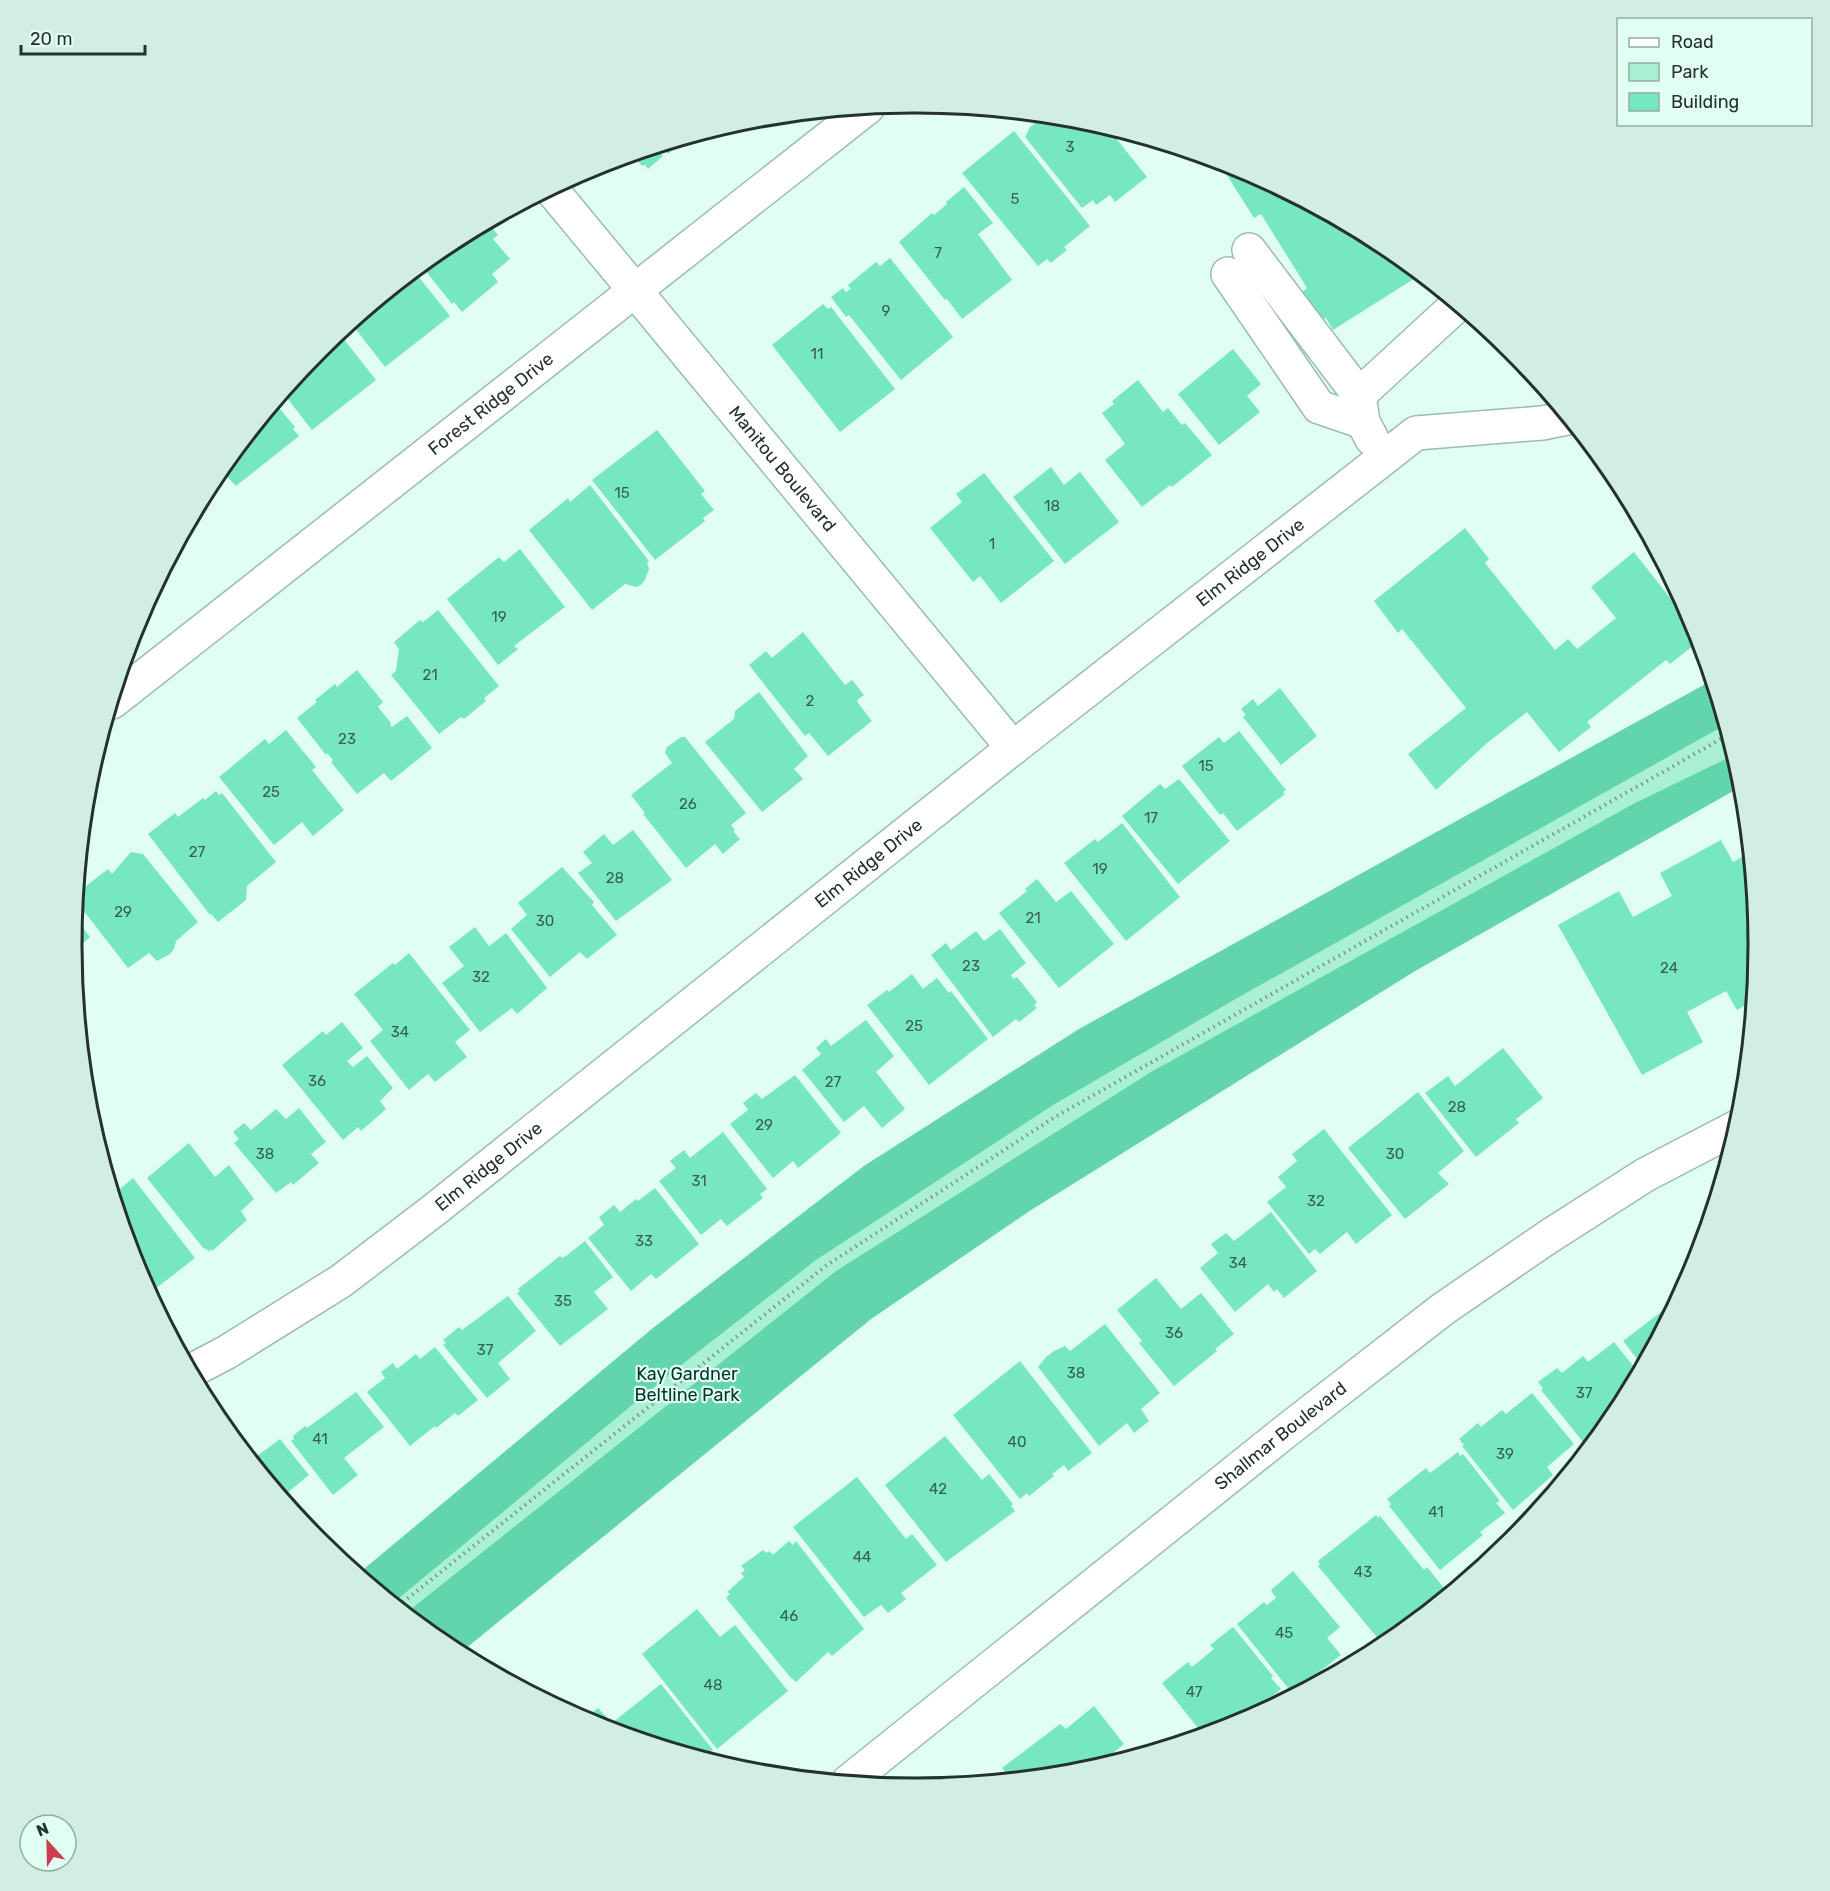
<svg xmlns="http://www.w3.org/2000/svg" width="1830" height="1891" font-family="Rubik,sans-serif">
	<rect width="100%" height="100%" fill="#e1fef2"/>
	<path fill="#aaf1d4" d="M1711 681 1742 786 1415 971 1031 1210 871 1319 460 1653 446 1646 358 1574 653 1328 864 1166 1079 1029Z"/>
	<path fill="#63d5ad" d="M1711 681 1725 725 1239 997 1053 1105 816 1260 666 1377 393 1603 358 1574 653 1328 864 1166 1079 1029Z
		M1734 755 1742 786 1415 971 1031 1210 871 1319 460 1653 446 1646 406 1613 836 1271 1151 1072 1635 803Z"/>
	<path fill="#76e7be" d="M1044 116 1080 119 1107 127 1147 177 1115 202 1110 195 1096 205 1093 200 1082 208 1025 137 1030 127Z
		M1014 131 1090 226 1064 247 1067 250 1051 263 1047 259 1038 266 962 173Z
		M681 140 682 142 668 154 663 148 659 151 663 156 648 169 645 165 642 166 633 154Z
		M1218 161 1238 167 1384 245 1420 275 1333 330 1326 318 1320 320 1301 293 1307 288 1261 214 1254 218Z
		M964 187 993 223 978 234 1012 280 962 319 947 299 945 300 899 242 932 213 934 215 947 204 946 202Z
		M488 223 498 235 493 239 510 259 492 274 498 282 462 312 454 302 452 304 421 265 447 244Z
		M890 258 953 337 901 380 849 315 846 317 831 297 843 288 846 292 851 289 848 285 876 262 880 266Z
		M414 271 450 316 385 367 351 323Z
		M823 304 828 309 831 307 895 389 840 432 772 345Z
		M339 333 376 380 312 430 283 393 319 349Z
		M1233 349 1261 384 1247 396 1260 412 1219 445 1178 394Z
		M1138 380 1163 412 1168 408 1182 425 1185 423 1212 455 1172 487 1170 485 1142 507 1105 460 1125 444 1102 413 1114 404 1112 401Z
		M275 403 295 427 293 429 299 436 236 486 220 469Z
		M657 430 705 491 701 494 714 510 703 518 705 521 655 560 592 480Z
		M1051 467 1064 485 1080 472 1119 522 1065 564 1013 497Z
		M984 473 1054 561 1001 603 980 576 973 582 930 528 962 502 956 494Z
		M215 476 223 485 203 502 208 509 195 519 193 516Z
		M590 485 649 561 647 563 649 569 645 580 641 585 636 587 625 584 592 610 529 530 568 498 570 502Z
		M1465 528 1489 559 1485 563 1555 650 1568 639 1577 649 1616 618 1591 587 1634 552 1696 631 1699 641 1670 664 1666 660 1587 722 1591 727 1559 752 1527 712 1487 743 1436 790 1408 754 1466 708 1402 629 1398 633 1374 601Z
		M520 549 565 607 514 646 518 649 498 665 447 599 499 557 504 562Z
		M438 610 499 686 484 698 486 701 464 719 461 717 439 734 391 675 396 671 399 649 394 642 420 620 423 622Z
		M803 632 845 685 852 680 864 695 857 700 858 703 872 721 828 756 809 733 805 736 749 665 766 651 772 658Z
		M357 670 383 702 378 707 391 723 390 725 392 727 407 716 432 748 391 781 384 773 357 794 331 762 333 760 327 753 326 755 297 718 317 702 315 700 335 684 337 687Z
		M1280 688 1317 736 1281 765 1243 717 1246 715 1241 709 1253 699 1258 706Z
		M759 692 808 756 794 769 803 779 762 812 705 742 734 719 735 711Z
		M286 730 316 767 312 770 344 810 313 836 302 822 274 845 219 777 265 739 269 744Z
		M1239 731 1286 790 1283 792 1285 794 1237 831 1223 813 1220 815 1182 766 1219 737 1224 743Z
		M681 737H685L746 813 731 825 735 830 733 831 740 839 723 854 715 844 686 868 643 814 645 813 631 795 672 763 665 753 667 747Z
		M1179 779 1230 841 1178 884 1122 816 1160 784 1165 789Z
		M216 791 219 795 222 793 276 862 247 886 246 900 218 922 211 914 210 915 148 834 175 813 178 817 203 798 205 800Z
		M1122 823 1180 897 1126 941 1064 863 1095 839 1098 842Z
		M633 830 672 880 616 921 578 873 592 863 583 852 604 834 613 845Z
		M1721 840 1733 862 1749 853 1758 946 1753 1001 1737 1010 1726 991 1687 1012 1703 1042 1642 1075 1558 925 1619 891 1633 917 1672 896 1660 873Z
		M131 852 143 854 198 922 176 941 174 949 170 954 157 961 149 953 128 968 76 901 77 893 108 869 112 874Z
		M562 867 594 902 592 905 617 935 587 959 580 952 550 977 511 929 527 915 518 903Z
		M1037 879 1056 902 1071 891 1114 944 1059 988 999 913 1027 891 1025 889Z
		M75 917 90 937 73 952 72 946Z
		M475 927 489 946 506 933 547 988 517 1014 512 1008 480 1032 442 983 464 966 449 947Z
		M1000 929 1026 963 1011 975 1013 979 1017 977 1037 1002 1034 1005 1037 1008 1019 1022 1016 1019 993 1037 931 955 946 943 951 950 976 931 984 941Z
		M409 953 470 1030 455 1042 467 1057 435 1082 428 1074 409 1090 370 1041 383 1030 354 994 393 963 395 965Z
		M912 974 923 989 937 978 949 993 951 991 988 1039 929 1085 867 1005 887 990 889 992Z
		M866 1020 894 1056 876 1072 905 1109 882 1128 864 1106 844 1122 802 1070 821 1054 816 1048 826 1039 831 1046Z
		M342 1022 363 1048 347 1061 353 1067 367 1056 393 1088 380 1101 386 1109 361 1131 358 1127 343 1140 282 1065 323 1031 326 1035Z
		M1503 1048 1543 1098 1516 1119 1519 1123 1476 1157 1425 1093 1448 1076 1455 1086Z
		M795 1075 841 1133 798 1168 793 1161 773 1178 730 1124 748 1110 743 1103 756 1093 762 1099Z
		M1418 1092 1464 1151 1438 1173 1449 1184 1405 1219 1348 1148Z
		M299 1108 326 1142 311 1154 319 1163 293 1185 291 1182 276 1193 234 1143 239 1139 233 1132 244 1123 251 1130 276 1109 286 1119Z
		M1324 1129 1392 1215 1356 1244 1347 1232 1320 1254 1315 1249 1309 1254 1267 1202 1286 1187 1278 1177 1297 1161 1292 1154Z
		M723 1132 767 1189 760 1194 763 1198 727 1226 721 1219 701 1235 659 1181 676 1168 670 1161 684 1150 690 1158Z
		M189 1143 215 1177 229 1165 254 1199 241 1211 247 1220 212 1251 210 1249 209 1252 205 1248 204 1249 147 1178Z
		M133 1178 195 1258 150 1293 136 1268 114 1194Z
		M655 1188 699 1244 656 1279 651 1274 631 1291 588 1238 604 1225 599 1217 614 1205 620 1212 636 1199 638 1201Z
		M1271 1212 1317 1271 1284 1298 1277 1289 1274 1292 1268 1284 1235 1312 1200 1268 1218 1253 1211 1244 1226 1233 1234 1241Z
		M585 1241 613 1277 594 1292 608 1309 560 1346 517 1293 520 1291 518 1289 560 1256 562 1258 566 1256Z
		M1156 1278 1181 1309 1201 1293 1234 1334 1215 1349 1217 1351 1174 1386 1139 1343 1142 1341 1117 1310Z
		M508 1296 536 1331 498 1363 510 1379 487 1398 443 1345 446 1343 443 1340 459 1327 462 1330Z
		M1678 1299 1642 1365 1623 1341Z
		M1105 1324 1160 1393 1141 1409 1149 1421 1134 1433 1127 1423 1099 1446 1038 1367 1046 1357 1054 1351 1065 1346 1070 1351Z
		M1614 1342 1638 1372 1616 1414 1588 1448 1541 1390 1543 1388 1538 1382 1557 1368 1562 1373 1583 1356 1588 1362Z
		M435 1347 478 1400 458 1416 455 1413 436 1428 435 1426 410 1446 367 1392 385 1378 381 1372 393 1363 397 1369 416 1354 420 1359Z
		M1020 1361 1092 1453 1068 1471 1064 1465 1052 1474 1054 1476 1029 1496 1027 1493 1020 1499 953 1415Z
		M356 1392 384 1427 344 1458 358 1475 333 1495 291 1441 294 1439 293 1436 305 1426 307 1428Z
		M1532 1393 1574 1444 1547 1467 1553 1475 1513 1510 1462 1446 1464 1445 1459 1439 1478 1423 1481 1427 1502 1410 1506 1414Z
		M945 1436 982 1480 989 1474 1013 1504 1011 1506 1015 1511 946 1562 885 1485Z
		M280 1439 309 1475 282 1497 252 1460Z
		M1458 1452 1460 1456 1463 1454 1500 1501 1496 1503 1505 1513 1480 1532 1483 1535 1440 1570 1389 1506 1391 1504 1387 1499 1426 1468 1430 1473Z
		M857 1477 906 1539 912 1534 937 1565 901 1593 906 1599 888 1613 881 1605 864 1617 793 1527Z
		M1376 1515 1378 1518 1380 1516 1424 1570 1427 1567 1444 1588 1380 1641 1318 1566 1320 1564 1318 1561Z
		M789 1541 793 1545 796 1541 864 1629 832 1656 828 1652 796 1682 790 1677 726 1598 730 1594 727 1592 744 1577 741 1573 745 1570 741 1566 763 1550 767 1553 769 1551 773 1555Z
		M1293 1571 1340 1627 1327 1638 1341 1655 1292 1693 1237 1624 1264 1602 1267 1605 1276 1598 1271 1590Z
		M697 1609 720 1637 735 1625 788 1691 717 1749 642 1654Z
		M1233 1627 1273 1676 1271 1678 1281 1689 1239 1723 1207 1734 1205 1731 1202 1733 1162 1683 1188 1662 1192 1667 1214 1649 1210 1645Z
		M661 1684 713 1750 704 1758 592 1724 583 1720 598 1708 612 1723Z
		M1094 1706 1124 1744 1096 1767 1079 1772 1011 1779 1002 1768 1060 1724 1066 1729Z"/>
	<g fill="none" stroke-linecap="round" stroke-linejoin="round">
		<defs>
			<g id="minor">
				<path id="s1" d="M551 189 1013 748"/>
				<path d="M1249 250 1359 395"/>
				<path d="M1228 274 1319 407 1363 422"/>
				<path d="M1372 439 1363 422 1359 395 1457 305"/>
				<path id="s2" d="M112 702 868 107"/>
				<path id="s3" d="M191 1371 227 1352 341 1281 434 1210 1013 748 1416 433 1542 423 1567 418"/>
				<path id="s4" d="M848 1782 1286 1431 1443 1309 1548 1237 1645 1175 1737 1127"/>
			</g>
		</defs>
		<use href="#minor" stroke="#9bbdaf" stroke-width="36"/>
		<path stroke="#7e938a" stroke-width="4" stroke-dasharray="1.5 4.5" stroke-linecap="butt" d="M398 1606 827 1265 1055 1117 1728 735"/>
		<use href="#minor" stroke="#fff" stroke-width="33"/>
	</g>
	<g text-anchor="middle" stroke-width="4.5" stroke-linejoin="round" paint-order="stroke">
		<g font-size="15" fill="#385f50">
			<text x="1070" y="152">3</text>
			<text x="1015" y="204">5</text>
			<text x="938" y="258">7</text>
			<text x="886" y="316">9</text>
			<text x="817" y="359">11</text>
			<text x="622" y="498">15</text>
			<text x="1052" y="511">18</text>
			<text x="992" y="549">1</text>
			<text x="499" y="622">19</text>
			<text x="430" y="680">21</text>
			<text x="810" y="706">2</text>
			<text x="347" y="744">23</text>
			<text x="1206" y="771">15</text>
			<text x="271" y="797">25</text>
			<text x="688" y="809">26</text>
			<text x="1151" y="823">17</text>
			<text x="197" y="857">27</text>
			<text x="1100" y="874">19</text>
			<text x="615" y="883">28</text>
			<text x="123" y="917">29</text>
			<text x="1033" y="923">21</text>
			<text x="545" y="926">30</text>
			<text x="971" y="971">23</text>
			<text x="1669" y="973">24</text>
			<text x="481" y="982">32</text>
			<text x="914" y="1031">25</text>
			<text x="400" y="1037">34</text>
			<text x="317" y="1086">36</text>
			<text x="833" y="1087">27</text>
			<text x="1457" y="1112">28</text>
			<text x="764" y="1130">29</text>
			<text x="265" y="1159">38</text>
			<text x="1395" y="1159">30</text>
			<text x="699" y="1186">31</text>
			<text x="1316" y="1206">32</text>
			<text x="644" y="1246">33</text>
			<text x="1238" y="1268">34</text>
			<text x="563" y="1306">35</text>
			<text x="1174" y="1338">36</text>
			<text x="485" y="1355">37</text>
			<text x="1076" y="1378">38</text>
			<text x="1584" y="1398">37</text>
			<text x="320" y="1444">41</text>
			<text x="1017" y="1447">40</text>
			<text x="1505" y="1459">39</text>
			<text x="938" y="1494">42</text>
			<text x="1436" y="1517">41</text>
			<text x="862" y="1562">44</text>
			<text x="1363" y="1577">43</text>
			<text x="789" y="1621">46</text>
			<text x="1284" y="1638">45</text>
			<text x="713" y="1690">48</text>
			<text x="1194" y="1697">47</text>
		</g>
		<g font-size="18" fill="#24322c" stroke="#e1fef2">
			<text dy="6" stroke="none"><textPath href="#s2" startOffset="482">Forest Ridge Drive</textPath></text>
			<text dy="6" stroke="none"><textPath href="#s1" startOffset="363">Manitou Boulevard</textPath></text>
			<text dy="6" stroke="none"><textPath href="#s3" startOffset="1334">Elm Ridge Drive</textPath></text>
			<text dy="6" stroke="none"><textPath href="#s3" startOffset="848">Elm Ridge Drive</textPath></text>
			<text dy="6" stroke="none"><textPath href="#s3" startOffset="362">Elm Ridge Drive</textPath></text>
			<text dy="6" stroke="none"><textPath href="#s4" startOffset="554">Shallmar Boulevard</textPath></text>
		</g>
		<g font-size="18" fill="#003627" stroke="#e1fef2">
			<text x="687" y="1380">Kay Gardner<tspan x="687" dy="21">Beltline Park</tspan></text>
		</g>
	</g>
	<path d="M0 0H1830V1891H0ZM914 113H916A832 832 0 0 1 1748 945V946A832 832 0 0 1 916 1778H914A832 832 0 0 1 82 946V945A832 832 0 0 1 914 113Z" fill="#d2eee2" fill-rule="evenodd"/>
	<path fill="none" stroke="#24322c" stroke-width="3" d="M914 113H916A832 832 0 0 1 1748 945V946A832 832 0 0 1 916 1778H914A832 832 0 0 1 82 946V945A832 832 0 0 1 914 113Z"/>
	<rect x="1617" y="18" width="195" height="108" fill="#e1fef2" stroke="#95aca3" stroke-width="1.5"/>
	<rect x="1629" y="38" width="30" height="9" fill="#ffffff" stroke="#95aca3" stroke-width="1.5"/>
	<text x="1671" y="48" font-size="18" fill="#24322c">Road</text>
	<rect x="1629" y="63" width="30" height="18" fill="#aaf1d4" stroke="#95aca3" stroke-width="1.5"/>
	<text x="1671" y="78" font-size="18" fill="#24322c">Park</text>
	<rect x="1629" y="93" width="30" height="18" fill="#76e7be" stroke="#95aca3" stroke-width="1.5"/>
	<text x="1671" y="108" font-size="18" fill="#24322c">Building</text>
	<g transform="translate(48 1843) rotate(338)"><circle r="28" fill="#e1fef2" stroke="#95aca3" stroke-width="1.5"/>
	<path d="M0-4.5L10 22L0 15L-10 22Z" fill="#cd3c4f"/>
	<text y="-9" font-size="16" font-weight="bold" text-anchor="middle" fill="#24322c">N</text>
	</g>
	<path d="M21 45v9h124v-9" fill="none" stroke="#24322c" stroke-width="3"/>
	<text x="30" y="45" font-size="18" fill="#24322c" stroke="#e1fef2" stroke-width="4.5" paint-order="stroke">20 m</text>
</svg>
